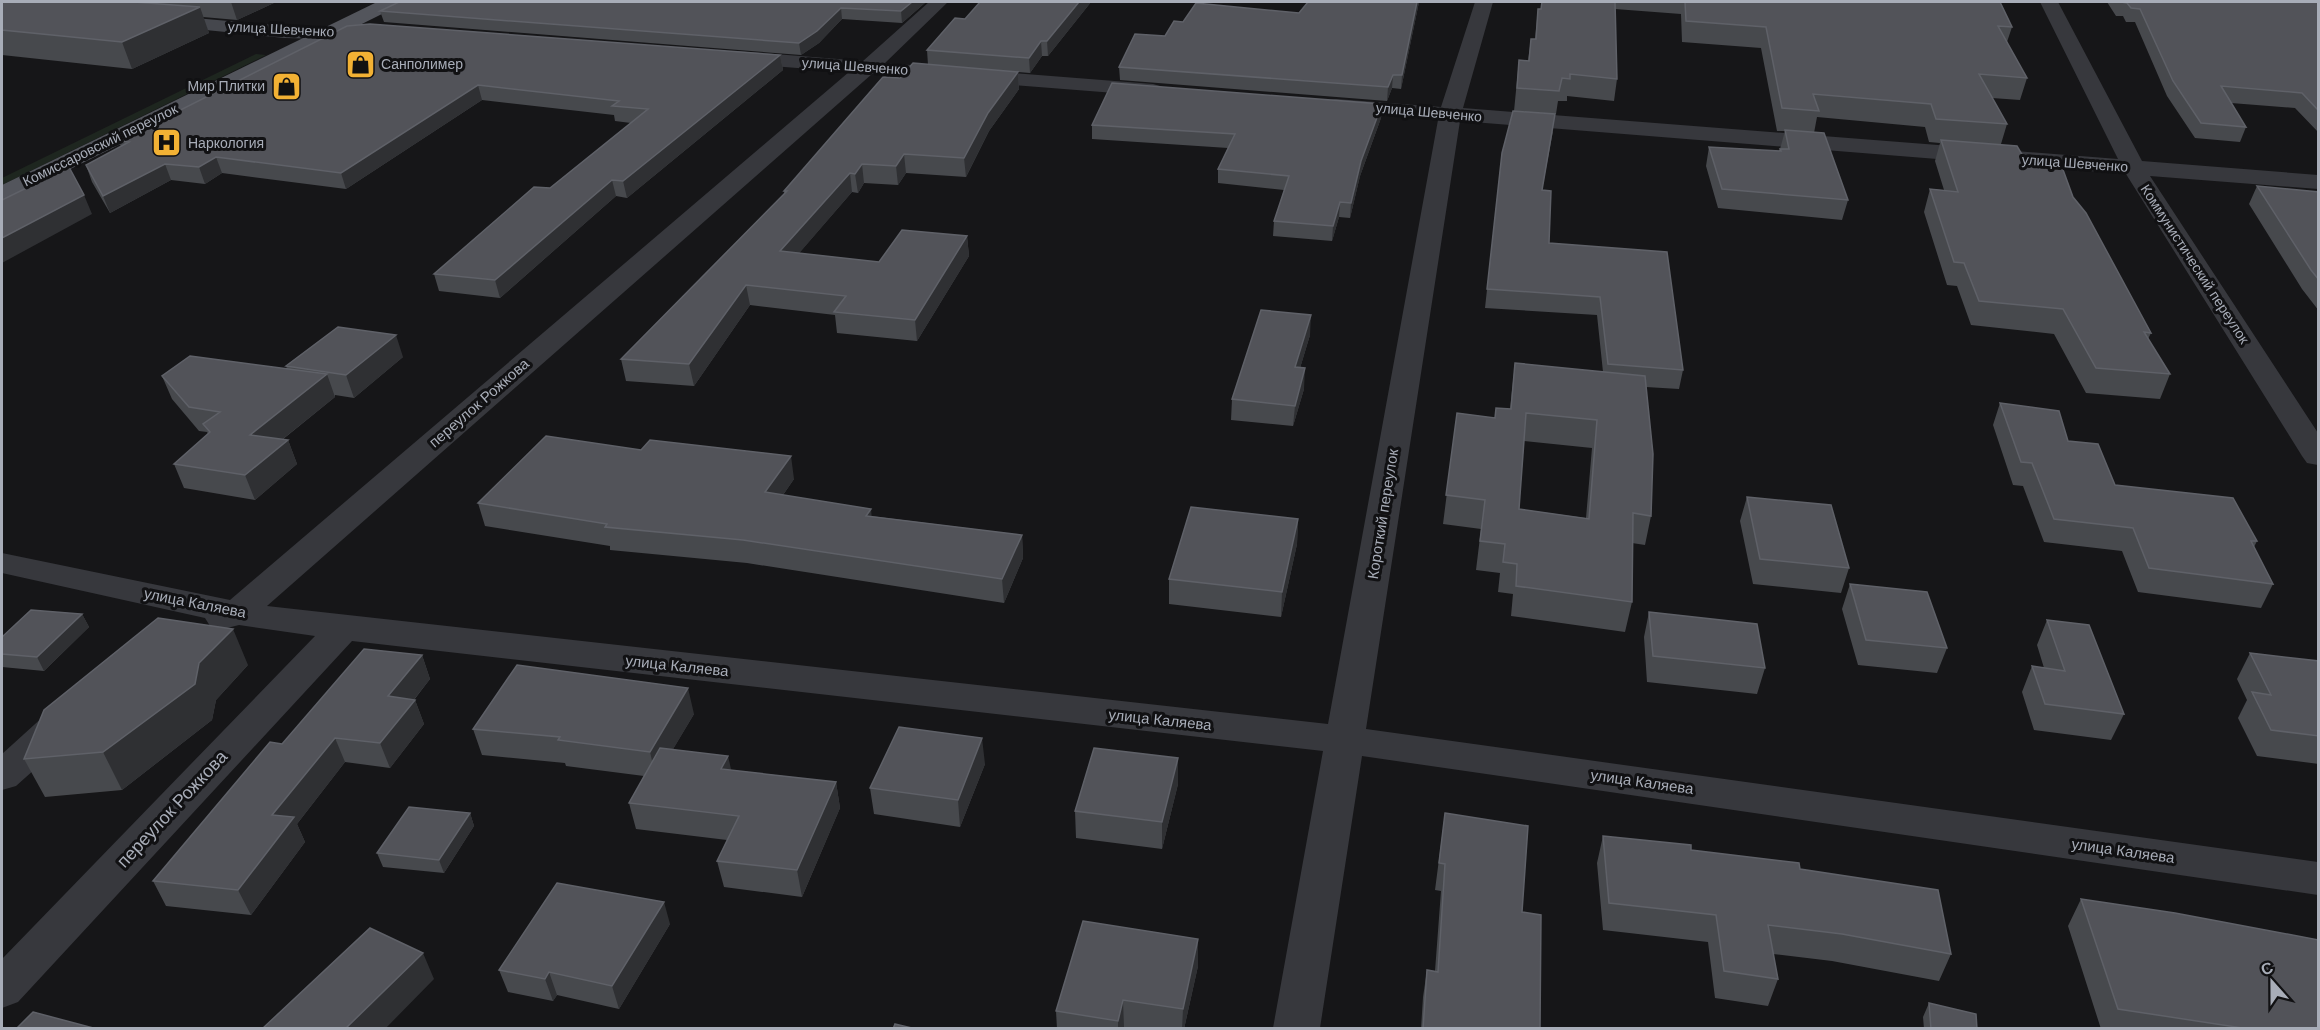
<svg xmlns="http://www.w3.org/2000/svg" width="2320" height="1030" font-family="'DM Sans',sans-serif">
	<rect width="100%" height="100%" fill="#161618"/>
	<path fill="#1e261f" d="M256 54 266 55 2 185V178Z"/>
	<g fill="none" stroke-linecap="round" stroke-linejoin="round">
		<path fill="#37383d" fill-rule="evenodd" d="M929 2H948L885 63 1153 84 1160 86 1164 90 1160 94 1153 96 872 74 267 606 1328 724 1438 120 1336 111 1328 110 1325 105 1328 100 1336 99 1441 107 1475 2H1493L1463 108 2118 159 2040 2H2058L2142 161 2318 175V189L2150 176 2318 433V465L2307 463 2302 456 2126 174 1460 121 1366 729 2318 862V895L1362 756 1320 1028H1273L1323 751 352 641 18 1002 2 1008V959L315 636 239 625 223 629 210 626 205 618 2 573V553L230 600 849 72 735 63 728 61 725 57 728 53 735 51 863 61Z
			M59 712 73 715 78 725 73 735 16 786 2 790V754L45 715Z"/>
		<path fill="#45474d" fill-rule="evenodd" d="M162 15 285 26 329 27 339 33 329 39 285 38 155 25 152 21Z"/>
		<path fill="#53555c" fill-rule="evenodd" d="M377 2H400L398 6 10 199 2 201V185Z"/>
	</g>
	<path fill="#47494d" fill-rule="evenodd" d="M2 2H276L237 20 203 17 209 33 132 69 2 55Z
		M399 2H926L902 23 842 19 819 43 801 55 384 22 380 11Z
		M1091 2 1048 56H1042L1030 73 1018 72 1019 89 989 131 966 177 906 173 898 185 864 183 858 193 852 192 799 253 879 262 967 236 969 256 917 341 837 333 835 315 750 305 694 386 626 381 621 359 784 194V191L900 78 928 65 927 50 965 19Z
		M1308 2H1419L1401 89 1392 88 1387 101 1120 80 1119 67 1165 36 1183 22 1299 13Z
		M1542 2H2000L2012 27 2007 42 2027 78 2020 100 1992 98 2007 124 2001 144 2073 197 2151 333 2148 339 2170 374 2160 399 2086 393 2054 334 1971 325 1957 286 1947 285 1924 212 1930 189 1944 190 1935 161 1940 143 1929 142 1925 127 1817 117 1814 133 1848 200 1842 220 1718 208 1706 166 1709 147 1779 151 1780 149 1785 131H1777L1761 48 1682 42 1681 14 1615 9 1617 79 1614 101 1567 96V101H1558L1556 114 1514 111 1519 60 1528 61 1531 39H1535L1538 9H1541Z
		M2107 2H2319V133L2295 108 2231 103 2246 127 2240 142 2195 138 2167 96 2135 22H2126L2123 16H2116Z
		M347 26 780 55 783 70 627 198 616 196 500 298 439 291 434 274 550 188 631 123 615 121 614 115 482 100 346 189 222 173 205 184 171 180 110 213 92 182 86 165 121 147 119 141Z
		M1382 104 1381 118 1360 176 1350 218 1339 217 1332 241 1273 236 1274 221 1284 190 1218 183V169L1228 148 1092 139V125Z
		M1553 131 1542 190 1549 243 1683 370 1679 389 1646 387 1651 516 1645 545 1632 543V602L1625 632 1511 616 1513 594 1498 592 1500 573 1476 570 1481 529 1443 524 1457 413 1495 418 1510 409 1515 363 1603 372 1597 315 1485 308 1500 170ZM1524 441 1592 448 1586 518 1519 509Z
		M2257 186 2319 192V311L2302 289 2249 204Z
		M1310 335 1300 368 1304 389 1293 426 1231 420 1232 399Z
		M403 357 354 398 335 395V397L282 440H288L297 464 255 500 184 488 174 464 208 434 207 432 199 431 172 399 162 376 287 369 286 366Z
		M2000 403 2068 441 2115 485 2257 541 2254 547 2273 584 2261 608 2138 592 2122 551 2044 542 2023 486 2013 485 1993 425Z
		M794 479 783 495 871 509V516L1022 535 1023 558 1004 603 747 563 610 550V546L485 526 478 503Z
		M1747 497 1849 568 1841 593 1753 584 1740 521Z
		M1298 519 1297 544 1281 617 1169 604V579Z
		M1850 584 1947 648 1937 673 1858 665 1842 609Z
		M1649 612 1765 668 1757 694 1647 682 1644 637Z
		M82 614 89 627 44 671 2 667V637Z
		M2047 620 2124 714 2111 740 2034 730 2022 692 2032 666 2044 668 2037 645Z
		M2250 653 2319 661V764L2257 756 2238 718 2247 700 2237 679Z
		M422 655 430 679 414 700H415L424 724 390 768 345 762 297 824 305 842 251 915 166 906 153 881 282 744Z
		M248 665 216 700 212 720 122 790 45 797 24 759Z
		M694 714 673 749 731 770 836 782 840 808 802 897 724 887 717 861 727 840 636 829 629 803 644 776 566 766 565 763 482 755 473 729Z
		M985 764 960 827 874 814 870 788Z
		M1178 784 1162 849 1076 838 1075 811Z
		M470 813 474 826 444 873 383 867 377 853Z
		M1445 813 1522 912 1540 1029H1421L1423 997 1427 970 1435 971 1441 891 1435 890Z
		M1603 836 1691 850 1951 954 1939 981 1832 961 1773 954 1778 979 1768 1006 1715 998 1708 942 1603 930 1597 863Z
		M2081 899 2319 1029H2101L2068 926Z
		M670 924 619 1009 557 995 553 1001 508 992 499 970Z
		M1198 966 1184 1029H1133L1124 1027 1123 1029H1057L1056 1011Z
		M1929 1003 1977 1029H1924L1923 1017Z"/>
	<path fill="#2f3033" d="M231 2H276L237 20Z
		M912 2H926L902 23 901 11Z
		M1079 2H1091L1048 56 1047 41Z
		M1417 2H1419L1401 89 1402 75Z
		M200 7 209 33 132 69 122 42Z
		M841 8 842 19 819 43 801 55 799 43Z
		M1041 41 1042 56 1030 73 1029 58Z
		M780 55 783 70 627 198 623 181Z
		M1018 72 1019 89 989 131 966 177 964 158 988 113Z
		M1393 75 1392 88 1387 101 1388 87Z
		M478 85 482 100 346 189 341 173Z
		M1382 104 1381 118 1360 176 1350 218 1351 203 1361 161Z
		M904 154 906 173 898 185 896 166Z
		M216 157 222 173 205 184 199 167Z
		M165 164 171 180 110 213 103 196Z
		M862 164 864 183 858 193 855 174Z
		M850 173 852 192 783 272 780 251Z
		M612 180 616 196 500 298 495 280Z
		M84 195 92 214 2 263V238Z
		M1340 202 1339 217 1332 241 1333 226Z
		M967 236 969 256 917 341 915 320Z
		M746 285 750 305 694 386 689 364Z
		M1311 315 1310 335 1294 388 1295 367Z
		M396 335 403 357 354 398 346 375Z
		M1305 368 1304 389 1293 426 1295 406Z
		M327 374 335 397 259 458 250 435Z
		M288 440 297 464 255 500 245 475Z
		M791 456 794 479 769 515 765 492Z
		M871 509 873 532 866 516Z
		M1298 519 1297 544 1281 617 1282 592Z
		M1022 535 1023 558 1004 603 1002 579Z
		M82 614 89 627 44 671 37 657Z
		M233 629 248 665 216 700 212 720 122 790 103 752 199 663Z
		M422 655 430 679 397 721 388 696Z
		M688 688 694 714 656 778 650 752Z
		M415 700 424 724 390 768 380 743Z
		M335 738 345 762 297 824 305 842 251 915 238 890 272 815Z
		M982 738 985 764 960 827 958 800Z
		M728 756 734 782 721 769Z
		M1178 758V784L1162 849V822Z
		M836 782 840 808 802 897 797 870Z
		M470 813 474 826 444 873 439 860Z
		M664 902 670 924 619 1009 612 986Z
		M1198 939V966L1184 1029H1182L1183 1009Z
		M423 953 434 979 385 1029H345Z
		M549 972 557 995 553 1001 545 979Z
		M1123 1000 1124 1027 1123 1029H1118V1021Z"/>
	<path fill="#525359" stroke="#5f6168" stroke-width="1.5" fill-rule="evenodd" d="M2 2H134L200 7 122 42 2 30Z
		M399 2H912L901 11 841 8 817 31 799 43 380 11Z
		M980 2H1079L1047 41H1041L1029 58 927 50 955 18 965 19Z
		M1308 2H1417L1402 75H1393L1388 87 1119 67 1135 34 1165 36 1174 21 1183 22 1196 3 1299 13Z
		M1542 2H1615L1617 79 1570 74V79L1562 78 1559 91 1517 88 1519 60 1529 61 1531 39H1536L1538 9H1541Z
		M1685 2H2000L2012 27 1998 26 2027 78 1979 74 2007 124 1936 119 1931 104 1813 94 1819 111 1782 108 1766 27 1686 21Z
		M2121 2H2319V111L2302 93 2221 86 2246 127 2201 123 2173 81 2140 9 2131 8 2127 3Z
		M370 24 780 55 623 181 612 180 495 280 434 274 534 187 550 188 648 109 612 106 619 101 478 85 341 173 216 157 199 167 165 164 103 196 86 165 129 142 119 141 347 26Z
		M913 63 1018 72 988 113 964 158 904 154 896 166 862 164 855 174 850 173 780 251 879 262 902 230 967 236 915 320 834 312 846 296 746 285 689 364 621 359 787 191H784L883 77 900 78Z
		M1112 83 1382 104 1361 161 1351 203 1340 202 1333 226 1274 221 1289 176 1218 169 1235 134 1092 125Z
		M1513 111 1555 114 1542 190 1551 191 1549 243 1667 252 1683 370 1608 364 1600 297 1487 289 1502 153Z
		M1785 130 1824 133 1848 200 1722 189 1709 147 1781 151 1780 149H1789Z
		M1941 140 2017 146 2027 163 2062 167 2073 197 2086 213 2151 333 2144 332 2170 374 2096 368 2063 309 1979 301 1964 263 1954 262 1930 189 1958 192Z
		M69 167 84 195 2 238V200Z
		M2257 186 2319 192V280L2311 270Z
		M1261 310 1311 315 1295 367 1305 368 1295 406 1232 399Z
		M338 327 396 335 346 375 286 366Z
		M190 356 327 374 250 435 288 440 245 475 174 464 210 432 203 424 220 412 189 407 162 376Z
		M1515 363 1645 376 1653 454 1651 516 1633 513 1632 602 1516 586 1517 564 1503 562 1505 544 1480 541 1485 500 1446 495 1457 413 1495 418 1496 408 1511 409ZM1526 413 1597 420 1589 519 1519 509Z
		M2000 403 2059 411 2068 441 2098 444 2115 485 2233 498 2257 541H2251L2273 584 2149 568 2133 528 2054 519 2032 463 2021 462Z
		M546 436 641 450 650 440 791 456 765 492 871 509 866 516 1022 535 1002 579 743 540 605 527 607 524 478 503Z
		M1747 497 1831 505 1849 568 1760 559Z
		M1191 507 1298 519 1282 592 1169 579Z
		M1850 584 1927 592 1947 648 1866 640Z
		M31 610 82 614 37 657 2 654V637Z
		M1649 612 1757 624 1765 668 1653 656Z
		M158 618 233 629 199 663 195 684 103 752 24 759 44 710Z
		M2047 620 2089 625 2124 714 2045 704 2032 666 2065 671Z
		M364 649 422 655 388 696 415 700 380 743 335 738 272 815 294 817 238 890 153 881 270 742 282 744Z
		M2250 653 2319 661V736L2271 730 2252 692 2271 695Z
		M517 665 688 688 650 752 558 740 560 737 473 729Z
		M899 727 982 738 958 800 870 788Z
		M660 748 728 756 721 769 836 782 797 870 717 861 739 816 629 803Z
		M1094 748 1178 758 1162 822 1075 811Z
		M409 807 470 813 439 860 377 853Z
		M1445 813 1528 826 1522 912 1541 915 1540 1029H1423L1427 970 1438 972 1445 864 1439 863Z
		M1603 836 1691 845V850L1799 863 1800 869 1938 890 1951 954 1842 934 1768 925 1778 979 1724 971 1716 915 1609 903Z
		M557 883 664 902 612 986 549 972 545 979 499 970Z
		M2081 899 2175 913 2319 940V1029H2249L2118 1009Z
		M1083 921 1198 939 1183 1009 1123 1000 1118 1021 1056 1011Z
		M370 928 423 953 345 1029H262Z
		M1929 1003 1976 1014 1977 1029H1931Z
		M33 1012 97 1029H16Z
		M895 1024 916 1029H893Z"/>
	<defs>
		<symbol id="shop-square" viewBox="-11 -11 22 22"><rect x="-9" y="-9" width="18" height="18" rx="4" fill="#f2b134" stroke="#111113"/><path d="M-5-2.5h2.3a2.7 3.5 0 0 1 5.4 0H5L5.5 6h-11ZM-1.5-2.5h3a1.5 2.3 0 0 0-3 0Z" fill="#111"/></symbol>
		<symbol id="hospital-square" viewBox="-11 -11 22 22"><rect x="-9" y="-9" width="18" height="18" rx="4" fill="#f2b134" stroke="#111113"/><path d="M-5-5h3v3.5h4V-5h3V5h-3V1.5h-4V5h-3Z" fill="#111"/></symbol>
	</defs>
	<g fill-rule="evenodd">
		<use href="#shop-square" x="344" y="48" width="33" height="33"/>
		<use href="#shop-square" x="270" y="70" width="33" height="33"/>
		<use href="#hospital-square" x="150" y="126" width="33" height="33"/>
	</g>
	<g text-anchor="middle" stroke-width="6" stroke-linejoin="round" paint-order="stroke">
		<g font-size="14" fill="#a8adb8" stroke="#111113">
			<text transform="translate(281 29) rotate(3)" y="5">улица Шевченко</text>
			<text transform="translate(855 66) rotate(4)" y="5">улица Шевченко</text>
			<text transform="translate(1429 112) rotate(5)" y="5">улица Шевченко</text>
			<text transform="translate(100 145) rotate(-26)" y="5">Комиссаровский переулок</text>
			<text transform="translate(2075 163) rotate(4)" y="5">улица Шевченко</text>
			<text transform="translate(2195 264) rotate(57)" y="5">Коммунистический переулок</text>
		</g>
		<g font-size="14" fill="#a8adb8" stroke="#111113" text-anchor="start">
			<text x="381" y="69">Санполимер</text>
			<text x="265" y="91" text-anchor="end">Мир Плитки</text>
			<text x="188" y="148">Наркология</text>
		</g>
		<g font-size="15" fill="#a8adb8" stroke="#111113">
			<text transform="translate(479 403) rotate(-41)" y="5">переулок Рожкова</text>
			<text transform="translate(1383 514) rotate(-81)" y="5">Короткий переулок</text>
			<text transform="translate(195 603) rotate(11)" y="5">улица Каляева</text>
			<text transform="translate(677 666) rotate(6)" y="5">улица Каляева</text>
			<text transform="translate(1160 720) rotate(6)" y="5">улица Каляева</text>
			<text transform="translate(1642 782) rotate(8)" y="5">улица Каляева</text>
			<text transform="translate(2123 851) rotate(8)" y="5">улица Каляева</text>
		</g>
		<g font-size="18" fill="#a8adb8" stroke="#111113">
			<text transform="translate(172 809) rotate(-47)" y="6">переулок Рожкова</text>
		</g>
	</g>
	<rect width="2320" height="1030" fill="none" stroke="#a8adb8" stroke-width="6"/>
	<g transform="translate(2272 982) rotate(339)" stroke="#111113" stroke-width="4.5" paint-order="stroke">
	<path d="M0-4.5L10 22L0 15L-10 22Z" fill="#a8adb8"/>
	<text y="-9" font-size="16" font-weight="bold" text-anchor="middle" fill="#a8adb8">С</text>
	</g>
</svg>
